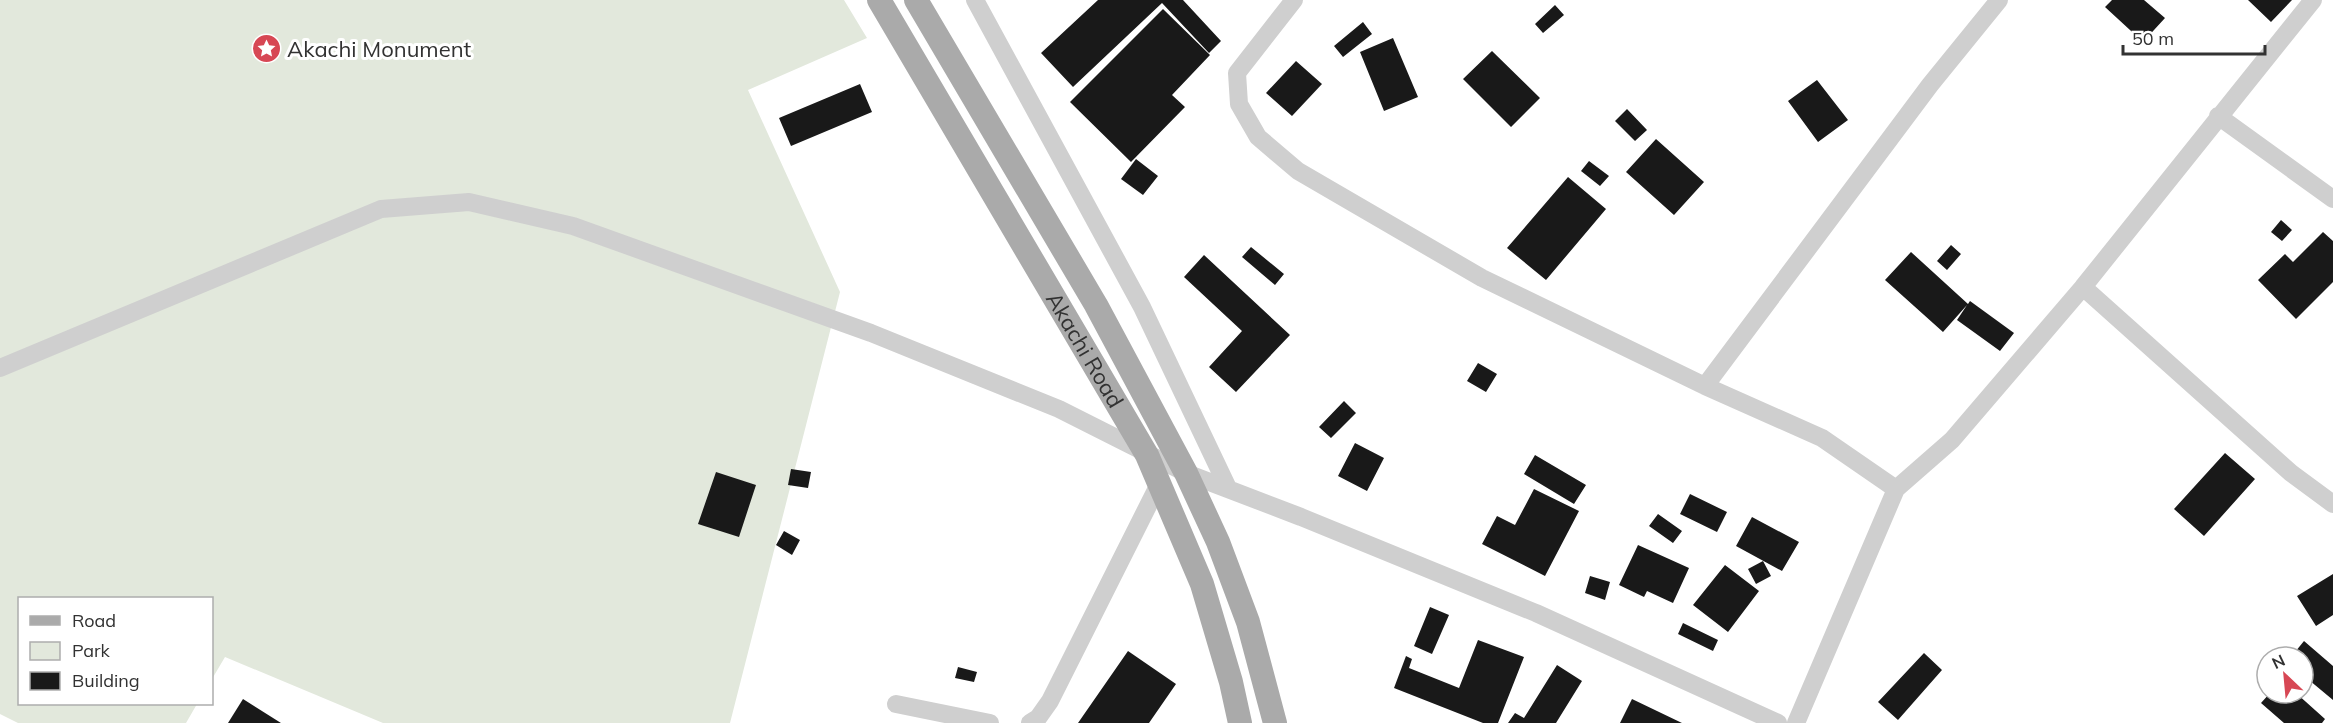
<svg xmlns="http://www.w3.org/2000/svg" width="2333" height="723" font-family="Mulish,sans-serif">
	<rect width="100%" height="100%" fill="#fff"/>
	<path fill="#e2e8dc" d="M0 0H844L867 38 748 90 840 292 730 723H383L225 657 212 679V598H20V704H197L186 723H18L0 714Z"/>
	<path fill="#191919" d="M1098 0H1183L1221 41 1209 53 1162 3 1073 87 1041 53Z
		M2112 0H2144L2165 18 2143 42 2105 7Z
		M2248 0H2292L2271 22Z
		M1555 5 1564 15 1543 33 1535 24Z
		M1163 9 1210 55 1172 95 1185 107 1131 162 1070 102Z
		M1363 22 1372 34 1343 57 1334 46Z
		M1393 38 1418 97 1384 111 1360 52Z
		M1492 51 1540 98 1511 127 1463 79Z
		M1296 61 1322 84 1292 116 1266 93Z
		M1817 80 1848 120 1818 142 1788 101Z
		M860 84 872 112 791 146 779 118Z
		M1627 109 1647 130 1635 141 1615 121Z
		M1656 139 1704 182 1674 215 1626 172Z
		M1136 159 1158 176 1143 195 1121 179Z
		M1589 161 1609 176 1600 186 1581 171Z
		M1568 177 1606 209 1546 280 1507 248Z
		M2281 220 2292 230 2282 241 2271 232Z
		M2323 232 2333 241V282L2296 319 2258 280 2285 254 2293 262Z
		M1951 245 1961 254 1947 270 1937 261Z
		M1251 247 1284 274 1275 285 1242 257Z
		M1911 252 1968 304 1970 301 2014 333 2000 351 1957 320 1967 305 1943 332 1885 280Z
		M1204 255 1290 335 1236 392 1209 367 1242 331 1184 277Z
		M1478 363 1497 374 1486 392 1467 381Z
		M1344 401 1356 413 1331 438 1319 427Z
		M1355 443 1384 458 1367 491 1338 476Z
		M2225 453 2255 479 2204 536 2174 509Z
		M1535 455 1586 485 1574 504 1524 474Z
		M791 469 811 472 808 488 788 485Z
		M716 472 756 485 739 537 698 524Z
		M1534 489 1579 511 1545 576 1482 544 1497 516 1515 525Z
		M1690 494 1727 512 1717 532 1680 514Z
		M1658 514 1682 531 1673 543 1649 526Z
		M1752 517 1799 542 1782 571 1736 546Z
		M784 531 800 540 792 555 776 545Z
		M1638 545 1689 568 1673 603 1647 591 1644 597 1619 585Z
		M1763 561 1771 576 1756 584 1748 569Z
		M1725 565 1759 591 1728 632 1693 605Z
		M2333 574V615L2316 626 2297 596Z
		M1590 576 1610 582 1605 600 1585 593Z
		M1430 607 1449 615 1432 654 1414 646Z
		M1683 623 1718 640 1713 651 1678 634Z
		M1478 640 1524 657 1498 723H1483L1394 688 1406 656 1412 659 1409 668 1459 688Z
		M2304 641 2333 666V700L2303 675V657H2291Z
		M1128 651 1176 684 1149 723H1078Z
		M1924 653 1942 670 1898 720 1878 702Z
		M1557 665 1582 681 1556 723H1508L1515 713 1524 718Z
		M958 667 977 672 974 682 955 678Z
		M2270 693H2296L2325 719 2322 723H2284L2261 703Z
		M243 699 281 723H228Z
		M1632 699 1682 723H1620Z"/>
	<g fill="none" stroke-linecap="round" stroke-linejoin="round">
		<path stroke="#cfcfcf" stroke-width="18" d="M975 0 1142 307 1228 488
			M1294 0 1237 73 1239 104 1258 137 1298 171 1482 278 1705 386 1822 438 1896 489
			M2218 116 2333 199
			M2083 287 2291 473 2333 504
			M0 368 381 209 469 202 573 226 871 333 1059 409 1186 473 1301 517 1536 613 1778 723
			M1705 386 1930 85 1999 0
			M896 704 990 723
			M1030 723 1038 718 1050 701 1160 482
			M1796 723 1896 489 1952 440 2083 287 2313 0"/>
		<g stroke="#aaa" stroke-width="24">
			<path id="s1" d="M879 0 1147 455 1202 584 1231 682 1240 723"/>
			<path d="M916 0 1096 305 1186 473 1218 542 1248 622 1275 723"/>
		</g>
	</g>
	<defs>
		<symbol id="sight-disc" viewBox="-11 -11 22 22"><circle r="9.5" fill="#d74754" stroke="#fff"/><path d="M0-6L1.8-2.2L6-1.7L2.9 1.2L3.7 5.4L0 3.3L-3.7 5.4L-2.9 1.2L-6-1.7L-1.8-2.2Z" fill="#fff"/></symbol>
	</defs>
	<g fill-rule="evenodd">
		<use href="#sight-disc" x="250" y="32" width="33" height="33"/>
	</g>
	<g text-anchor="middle" stroke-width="6" stroke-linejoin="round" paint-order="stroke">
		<g font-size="22" fill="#323232" stroke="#fff" text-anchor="start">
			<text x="287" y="57">Akachi Monument</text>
		</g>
		<g font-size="22" fill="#323232" stroke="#fff">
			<text dy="8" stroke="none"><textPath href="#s1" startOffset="406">Akachi Road</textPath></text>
		</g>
	</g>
	<rect x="18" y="597" width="195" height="108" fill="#ffffff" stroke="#adadad" stroke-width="1.5"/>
	<rect x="30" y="616" width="30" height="9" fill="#aaaaaa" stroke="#adadad" stroke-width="1.5"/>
	<text x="72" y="627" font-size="18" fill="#323232">Road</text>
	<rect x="30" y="642" width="30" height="18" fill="#e2e8dc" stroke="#adadad" stroke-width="1.5"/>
	<text x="72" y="657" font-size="18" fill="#323232">Park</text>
	<rect x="30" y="672" width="30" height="18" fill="#191919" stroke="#adadad" stroke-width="1.5"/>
	<text x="72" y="687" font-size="18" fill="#323232">Building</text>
	<g transform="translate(2285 675) rotate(334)"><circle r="28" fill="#ffffff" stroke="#adadad" stroke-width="1.5"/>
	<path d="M0-4.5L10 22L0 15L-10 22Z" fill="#d74754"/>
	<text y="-9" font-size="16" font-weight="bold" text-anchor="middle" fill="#323232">N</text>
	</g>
	<path d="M2123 45v9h142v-9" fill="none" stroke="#323232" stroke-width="3"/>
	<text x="2132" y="45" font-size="18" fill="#323232" stroke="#ffffff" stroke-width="4.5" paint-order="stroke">50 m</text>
</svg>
